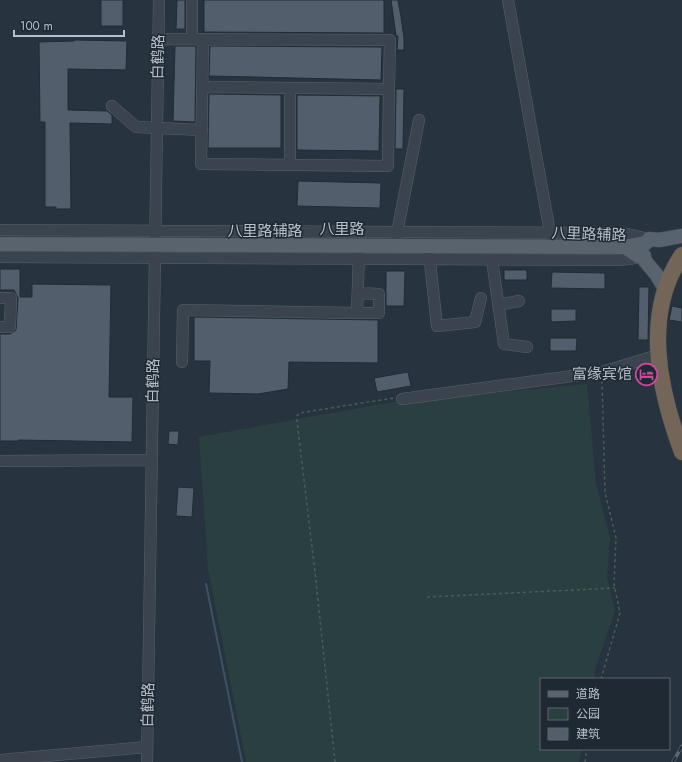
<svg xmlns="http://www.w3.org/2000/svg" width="682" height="762" font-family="Jost,'Noto Sans SC',sans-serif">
	<rect width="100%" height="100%" fill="#27333e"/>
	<path fill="#2a4040" d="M587 384 596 484 610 537 607 577 615 611 595 669 594 679H541V749H582L579 762H246L208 569 199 437 393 402Z"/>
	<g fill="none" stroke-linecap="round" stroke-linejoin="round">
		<path stroke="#3e5265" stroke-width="2" d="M206 584 242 762"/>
	</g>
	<path fill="#525e6b" stroke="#212b35" d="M101 0H123V26H101Z
		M177 0H185V29H176Z
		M204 0H384V33L204 32Z
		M391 0H398L401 17 404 38V50H397L398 36H396Z
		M74 40 127 41 126 70 68 69V110L107 111 112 115V124L70 123 71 209H56V207H45V122H40L39 42 74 41Z
		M175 46H196L195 122 173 121Z
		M210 46 382 47 381 80 209 76Z
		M396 89H404L403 149H395Z
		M209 94 281 95V148H208Z
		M297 95 380 96 379 151 297 150Z
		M298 181 381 183 380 208 297 206Z
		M0 269H20V297H32V284L111 285 109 397H133L132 442 19 440V441H0V334H10L16 330 18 298 14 290H0Z
		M504 270H527V280H504Z
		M386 271H405L404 306H386Z
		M552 272 605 273V289L551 288Z
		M639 287H649L648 340H638Z
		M672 306 682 308V322L669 320Z
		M551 309H576V321L551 322Z
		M194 317 378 320V363L289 362 288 389 258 394 209 393 210 361H194Z
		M550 338H577L576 351H550Z
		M650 365 653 384 642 386 639 368Z
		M408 372 411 386 377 392 374 378Z
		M169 431H179L178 445 168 444Z
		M178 487 194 488 192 517 176 516Z"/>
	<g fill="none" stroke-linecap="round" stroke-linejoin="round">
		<defs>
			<path id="minor" d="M508 0 551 238
				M158 39 390 40 389 89
				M192 39V0
				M202 87 389 89 388 166 201 164 203 39
				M112 106 136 127 202 130
				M290 165V88
				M0 230 623 233 649 239
				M396 238 419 120
				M429 253 437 326 475 322 481 298
				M0 257 619 260 643 257
				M492 260 504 344 527 347
				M0 298H11L10 327H0
				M498 305 519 301
				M357 313H379V294L358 293
				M182 362 183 310 357 313 359 253
				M402 399 602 372 658 355
				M0 461 152 460
				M0 760 147 747
				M147 762 159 0"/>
			<path id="major" d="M0 244 625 247 646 243 649 239 659 240 682 236
				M625 247 638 256H644L645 261 656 274 665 289"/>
			<path id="highway" d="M682 255C642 314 659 390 682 452"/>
		</defs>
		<use href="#minor" stroke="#58626c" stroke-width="12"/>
		<use href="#major" stroke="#47505a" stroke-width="15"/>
		<use href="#highway" stroke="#454f59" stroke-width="17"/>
		<path stroke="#495d5d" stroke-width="1.5" stroke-dasharray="3 3" stroke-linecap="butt" d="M427 597 615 588
			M601 679 620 613 614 584 616 538 605 492 602 382
			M335 762 315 572 297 421V416L299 413 394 398
			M585 762 587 749"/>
		<use href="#minor" stroke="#3b444e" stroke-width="11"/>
		<use href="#major" stroke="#59636e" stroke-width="14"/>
		<use href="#highway" stroke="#736658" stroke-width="16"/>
		<defs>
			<path id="rail" d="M673 762 682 746"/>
		</defs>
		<use href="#rail" stroke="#5d6975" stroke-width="3.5"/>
		<use href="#rail" stroke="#1f2933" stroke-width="2" stroke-dasharray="6" stroke-linecap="butt"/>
	</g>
	<defs>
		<symbol id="hotel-ring" viewBox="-11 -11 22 22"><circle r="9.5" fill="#1f2933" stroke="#d1479c" stroke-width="1.5"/><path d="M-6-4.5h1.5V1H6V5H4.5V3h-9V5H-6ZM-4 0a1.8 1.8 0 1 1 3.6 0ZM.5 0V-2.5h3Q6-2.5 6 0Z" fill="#d1479c"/></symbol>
	</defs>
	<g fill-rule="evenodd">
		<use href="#hotel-ring" x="634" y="362" width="25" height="25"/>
	</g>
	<g text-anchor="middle" stroke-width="3" stroke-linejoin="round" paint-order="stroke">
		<g font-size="15" fill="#b7bfc9" stroke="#1f2933">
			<text transform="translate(158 57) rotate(-89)" y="5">白鹤路</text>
			<text x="342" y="234">八里路</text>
			<text x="265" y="236">八里路辅路</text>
			<text transform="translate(589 234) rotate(2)" y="5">八里路辅路</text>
			<text transform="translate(153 381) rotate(-89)" y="5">白鹤路</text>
			<text transform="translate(148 705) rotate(-89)" y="5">白鹤路</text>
		</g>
		<g font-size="15" fill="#b7bfc9" stroke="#1f2933" text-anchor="end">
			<text x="632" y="379">富缘宾馆</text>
		</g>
	</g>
	<rect x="540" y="678" width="130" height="72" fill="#1f2933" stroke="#5c656f"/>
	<rect x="548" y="691" width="20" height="6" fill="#59636e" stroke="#5c656f"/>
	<text x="576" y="698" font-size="12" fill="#b7bfc9">道路</text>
	<rect x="548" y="708" width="20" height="12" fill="#2a4040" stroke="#5c656f"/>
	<text x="576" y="718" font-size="12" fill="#b7bfc9">公园</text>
	<rect x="548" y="728" width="20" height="12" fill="#525e6b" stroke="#5c656f"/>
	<text x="576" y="738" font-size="12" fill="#b7bfc9">建筑</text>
	<path d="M14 30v6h110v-6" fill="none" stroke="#b7bfc9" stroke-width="2"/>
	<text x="20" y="30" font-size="12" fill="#b7bfc9" stroke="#1f2933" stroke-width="3" paint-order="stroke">100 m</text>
</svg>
